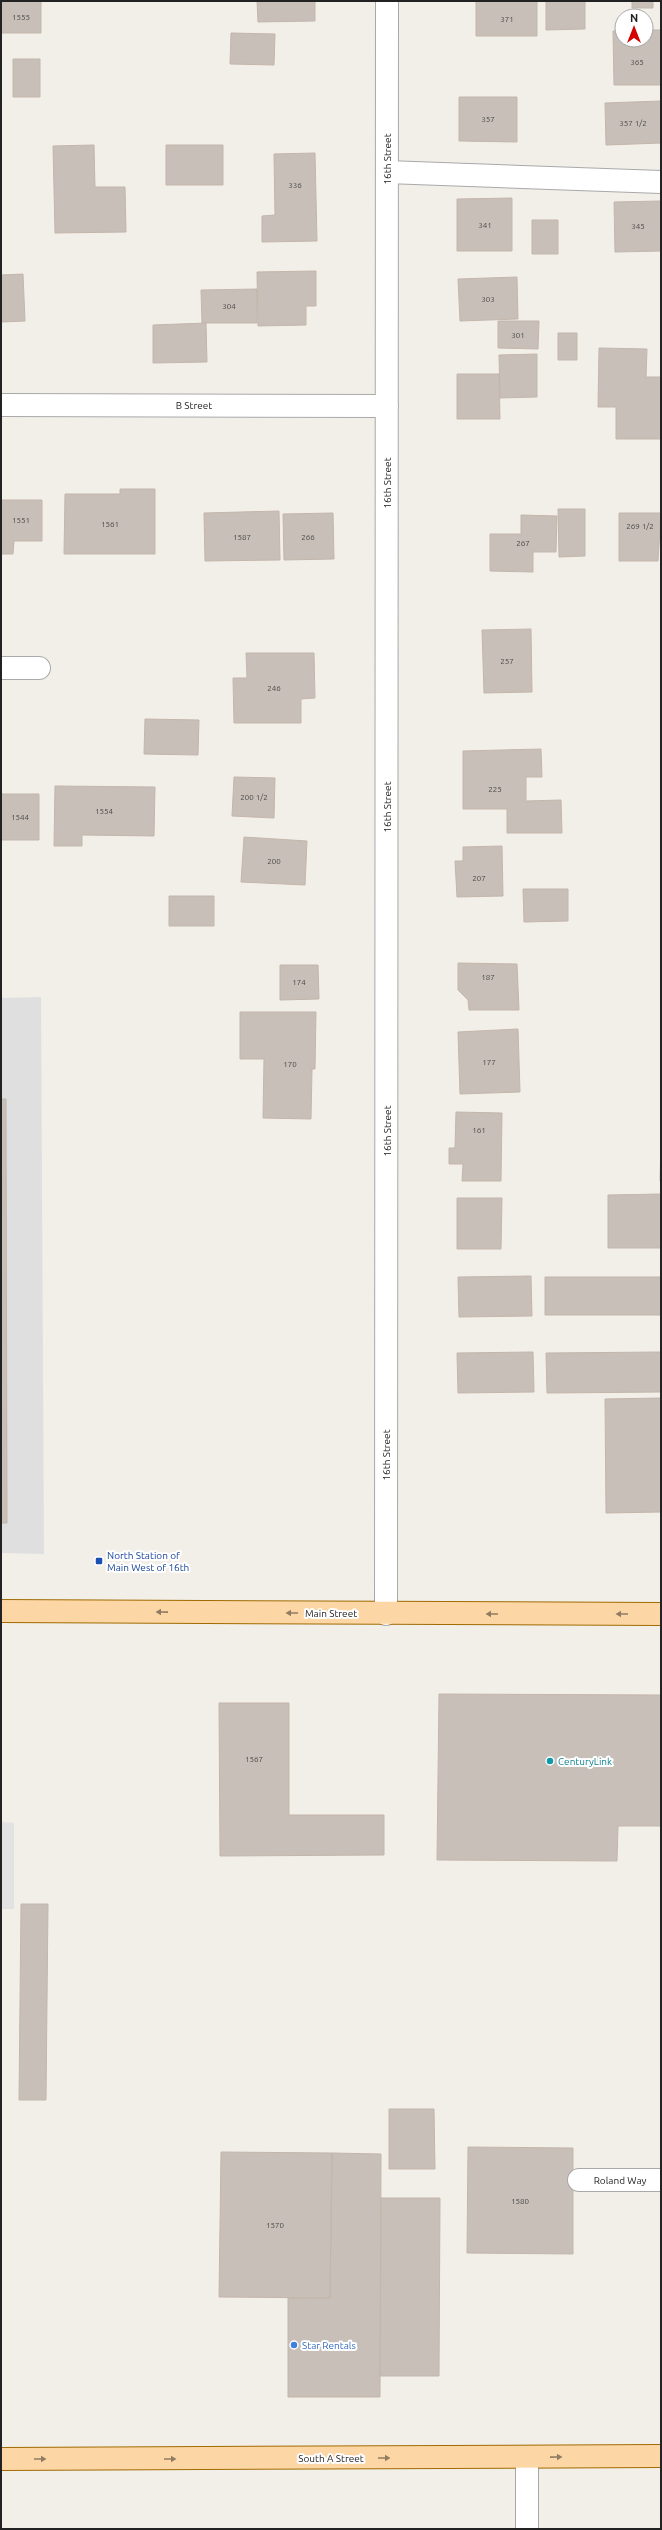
<svg xmlns="http://www.w3.org/2000/svg" width="662" height="2530" font-family="Ubuntu,sans-serif">
	<rect width="100%" height="100%" fill="#f2efe9"/>
	<path fill="#e0dfdf" d="M41 997 44 1554 1 1553V998Z"/>
	<path fill="#e2e2e2" d="M1 1822 14 1823V1909H1Z"/>
	<path fill="#c7bfb8" stroke="#c4b6ab" d="M1 1H41V33H1Z
		M257 1H315V21L258 22Z
		M476 1H537V36H476Z
		M546 1H585V29L546 30Z
		M632 1H653V8H632Z
		M646 30H661V85H614L613 31H622V40H646Z
		M231 33 275 34 274 65 230 64Z
		M13 59H40V97H13Z
		M459 97H517V142L459 141Z
		M661 101V143L606 145 605 103Z
		M94 145 95 187H125L126 232 55 233 53 146Z
		M166 145H223V185H166Z
		M315 153 317 241 262 242V216L275 215 274 154Z
		M512 198V251H457V199Z
		M661 201V251L615 252 614 202Z
		M532 220H558V254H532Z
		M316 271V306H306V325L258 326 257 272Z
		M23 274 25 321 1 322V275Z
		M517 277 518 319 460 321 458 279Z
		M257 289V323H202L201 290Z
		M498 321H539L538 349 498 348Z
		M206 323 207 362 153 363V325Z
		M558 333H577V360H558Z
		M599 348 647 349 646 377H661V439H616V407H598Z
		M537 354V397L500 398 499 355Z
		M457 374H499L500 419H457Z
		M120 489H155V554H64L65 494H120Z
		M1 500H42V541H14L13 554H1Z
		M558 509H585V556L559 557Z
		M279 511 280 560 205 561 204 513Z
		M333 513 334 559 284 560 283 514Z
		M619 513H661L658 561H619Z
		M521 515 557 516 556 552H533V572L490 571V534H521Z
		M531 629 532 692 484 693 482 630Z
		M246 653H314L315 698 301 699V723H234L233 678H247Z
		M145 719 199 720 198 755 144 754Z
		M541 749 542 777H526V801L561 800 562 833H507V809H463V751Z
		M234 777 275 778 274 818 232 816Z
		M55 786 155 787 154 836 82 835V846H54Z
		M1 794H39V840H1Z
		M244 837 307 841 305 885 241 882Z
		M502 846 503 896 457 897 455 861H463V847Z
		M523 889H568V921L524 922Z
		M169 896H214V926H169Z
		M458 963 517 964 519 1010H469L468 1000 458 990Z
		M280 965H318L319 999 280 1000Z
		M240 1012H316L315 1069H312L311 1119 263 1118 264 1059H240Z
		M518 1029 520 1092 460 1094 458 1032Z
		M1 1099H6L7 1523H1Z
		M456 1112 502 1113 501 1181H462L463 1164H449V1148H455Z
		M661 1140V1181H660Z
		M661 1194V1248H608V1195Z
		M457 1198H502L501 1249H457Z
		M531 1276 532 1316 459 1317 458 1277Z
		M545 1277H661V1315H545Z
		M533 1352 534 1392 458 1393 457 1353Z
		M661 1352V1392L547 1393 546 1353Z
		M661 1398V1512L606 1513 605 1399Z
		M439 1694 661 1695V1826H618L617 1861 437 1860Z
		M219 1703H289V1815H384V1855L220 1856Z
		M21 1904H48L46 2100H19Z
		M389 2109H434L435 2169H389Z
		M468 2147 573 2148V2254L467 2253Z
		M221 2152 332 2153 330 2298 219 2297Z
		M332 2153 381 2154 380 2397H288V2298H330Z
		M381 2198H440L439 2376H380Z"/>
	<g fill="none" stroke-linecap="round" stroke-linejoin="round">
		<defs>
			<path id="minor" d="M387 172 661 182
				M1 405 387 406
				M1 668H39
				M386 1614 387 1
				M579 2180H661
				M527 2529V2458"/>
			<path id="major" d="M1 1611 661 1614
				M1 2459 661 2456"/>
		</defs>
		<use href="#minor" stroke="#a9a9a9" stroke-width="24"/>
		<use href="#major" stroke="#a06b00" stroke-width="24"/>
		<use href="#minor" stroke="#fff" stroke-width="22"/>
		<use href="#major" stroke="#fcd6a4" stroke-width="22"/>
	</g>
	<defs><path id="oneway-solid" d="M-6-.8H1V-3.2L6.5 0L1 3.2V.8H-6Z"/></defs>
	<g fill="#8f7c63">
		<use href="#oneway-solid" transform="translate(162 1612) rotate(-179)"/>
		<use href="#oneway-solid" transform="translate(292 1613) rotate(-180)"/>
		<use href="#oneway-solid" transform="translate(492 1614) rotate(-180)"/>
		<use href="#oneway-solid" transform="translate(622 1614) rotate(-180)"/>
		<use href="#oneway-solid" transform="translate(556 2457) rotate(-1)"/>
		<use href="#oneway-solid" transform="translate(384 2458)"/>
		<use href="#oneway-solid" transform="translate(40 2459)"/>
		<use href="#oneway-solid" transform="translate(170 2459)"/>
	</g>
	<rect fill="#1a4fb4" stroke="#fff" stroke-width="1.5" x="95" y="1557" width="8" height="8" rx="2"/>
	<circle fill="#0f9aa8" stroke="#fff" stroke-width="1.5" cx="550" cy="1761" r="4"/>
	<circle fill="#3f7fe0" stroke="#fff" stroke-width="1.5" cx="294" cy="2345" r="4"/>
	<g text-anchor="middle" stroke-width="4" stroke-linejoin="round" paint-order="stroke">
		<g font-size="8" fill="#4b4948">
			<text x="21" y="20">1555</text>
			<text x="507" y="22">371</text>
			<text x="637" y="65">365</text>
			<text x="488" y="122">357</text>
			<text x="633" y="126">357 1/2</text>
			<text x="295" y="188">336</text>
			<text x="485" y="228">341</text>
			<text x="638" y="229">345</text>
			<text x="488" y="302">303</text>
			<text x="229" y="309">304</text>
			<text x="518" y="338">301</text>
			<text x="21" y="523">1551</text>
			<text x="110" y="527">1561</text>
			<text x="640" y="529">269 1/2</text>
			<text x="242" y="540">1587</text>
			<text x="308" y="540">266</text>
			<text x="523" y="546">267</text>
			<text x="507" y="664">257</text>
			<text x="274" y="691">246</text>
			<text x="495" y="792">225</text>
			<text x="254" y="800">200 1/2</text>
			<text x="104" y="814">1554</text>
			<text x="20" y="820">1544</text>
			<text x="274" y="864">200</text>
			<text x="479" y="881">207</text>
			<text x="488" y="980">187</text>
			<text x="299" y="985">174</text>
			<text x="489" y="1065">177</text>
			<text x="290" y="1067">170</text>
			<text x="479" y="1133">161</text>
			<text x="254" y="1762">1567</text>
			<text x="520" y="2204">1580</text>
			<text x="275" y="2228">1570</text>
		</g>
		<g font-size="10" fill="#222" stroke="#fff">
			<text transform="translate(387 159) rotate(-90)" y="4">16th Street</text>
			<text x="194" y="409">B Street</text>
			<text transform="translate(387 483) rotate(-90)" y="4">16th Street</text>
			<text transform="translate(387 807) rotate(-90)" y="4">16th Street</text>
			<text transform="translate(387 1131) rotate(-90)" y="4">16th Street</text>
			<text transform="translate(386 1455) rotate(-90)" y="4">16th Street</text>
			<text x="331" y="1617">Main Street</text>
			<text x="620" y="2184">Roland Way</text>
			<text x="331" y="2462">South A Street</text>
		</g>
		<g font-size="10" fill="#164399" stroke="#fff" text-anchor="start">
			<text x="107" y="1559">North Station of<tspan x="107" dy="12">Main West of 16th</tspan></text>
		</g>
		<g font-size="10" fill="#0d838f" stroke="#fff" text-anchor="start">
			<text x="558" y="1765">CenturyLink</text>
		</g>
		<g font-size="10" fill="#366cbe" stroke="#fff" text-anchor="start">
			<text x="302" y="2349">Star Rentals</text>
		</g>
	</g>
	<rect width="662" height="2530" fill="none" stroke="#222222" stroke-width="4"/>
	<g transform="translate(634 28)"><circle r="19" fill="#ffffff" stroke="#a7a7a7"/>
	<path d="M0-3L7 15L0 10L-7 15Z" fill="#d40000"/>
	<text y="-6" font-size="11" font-weight="bold" text-anchor="middle" fill="#222222">N</text>
	</g>
</svg>
